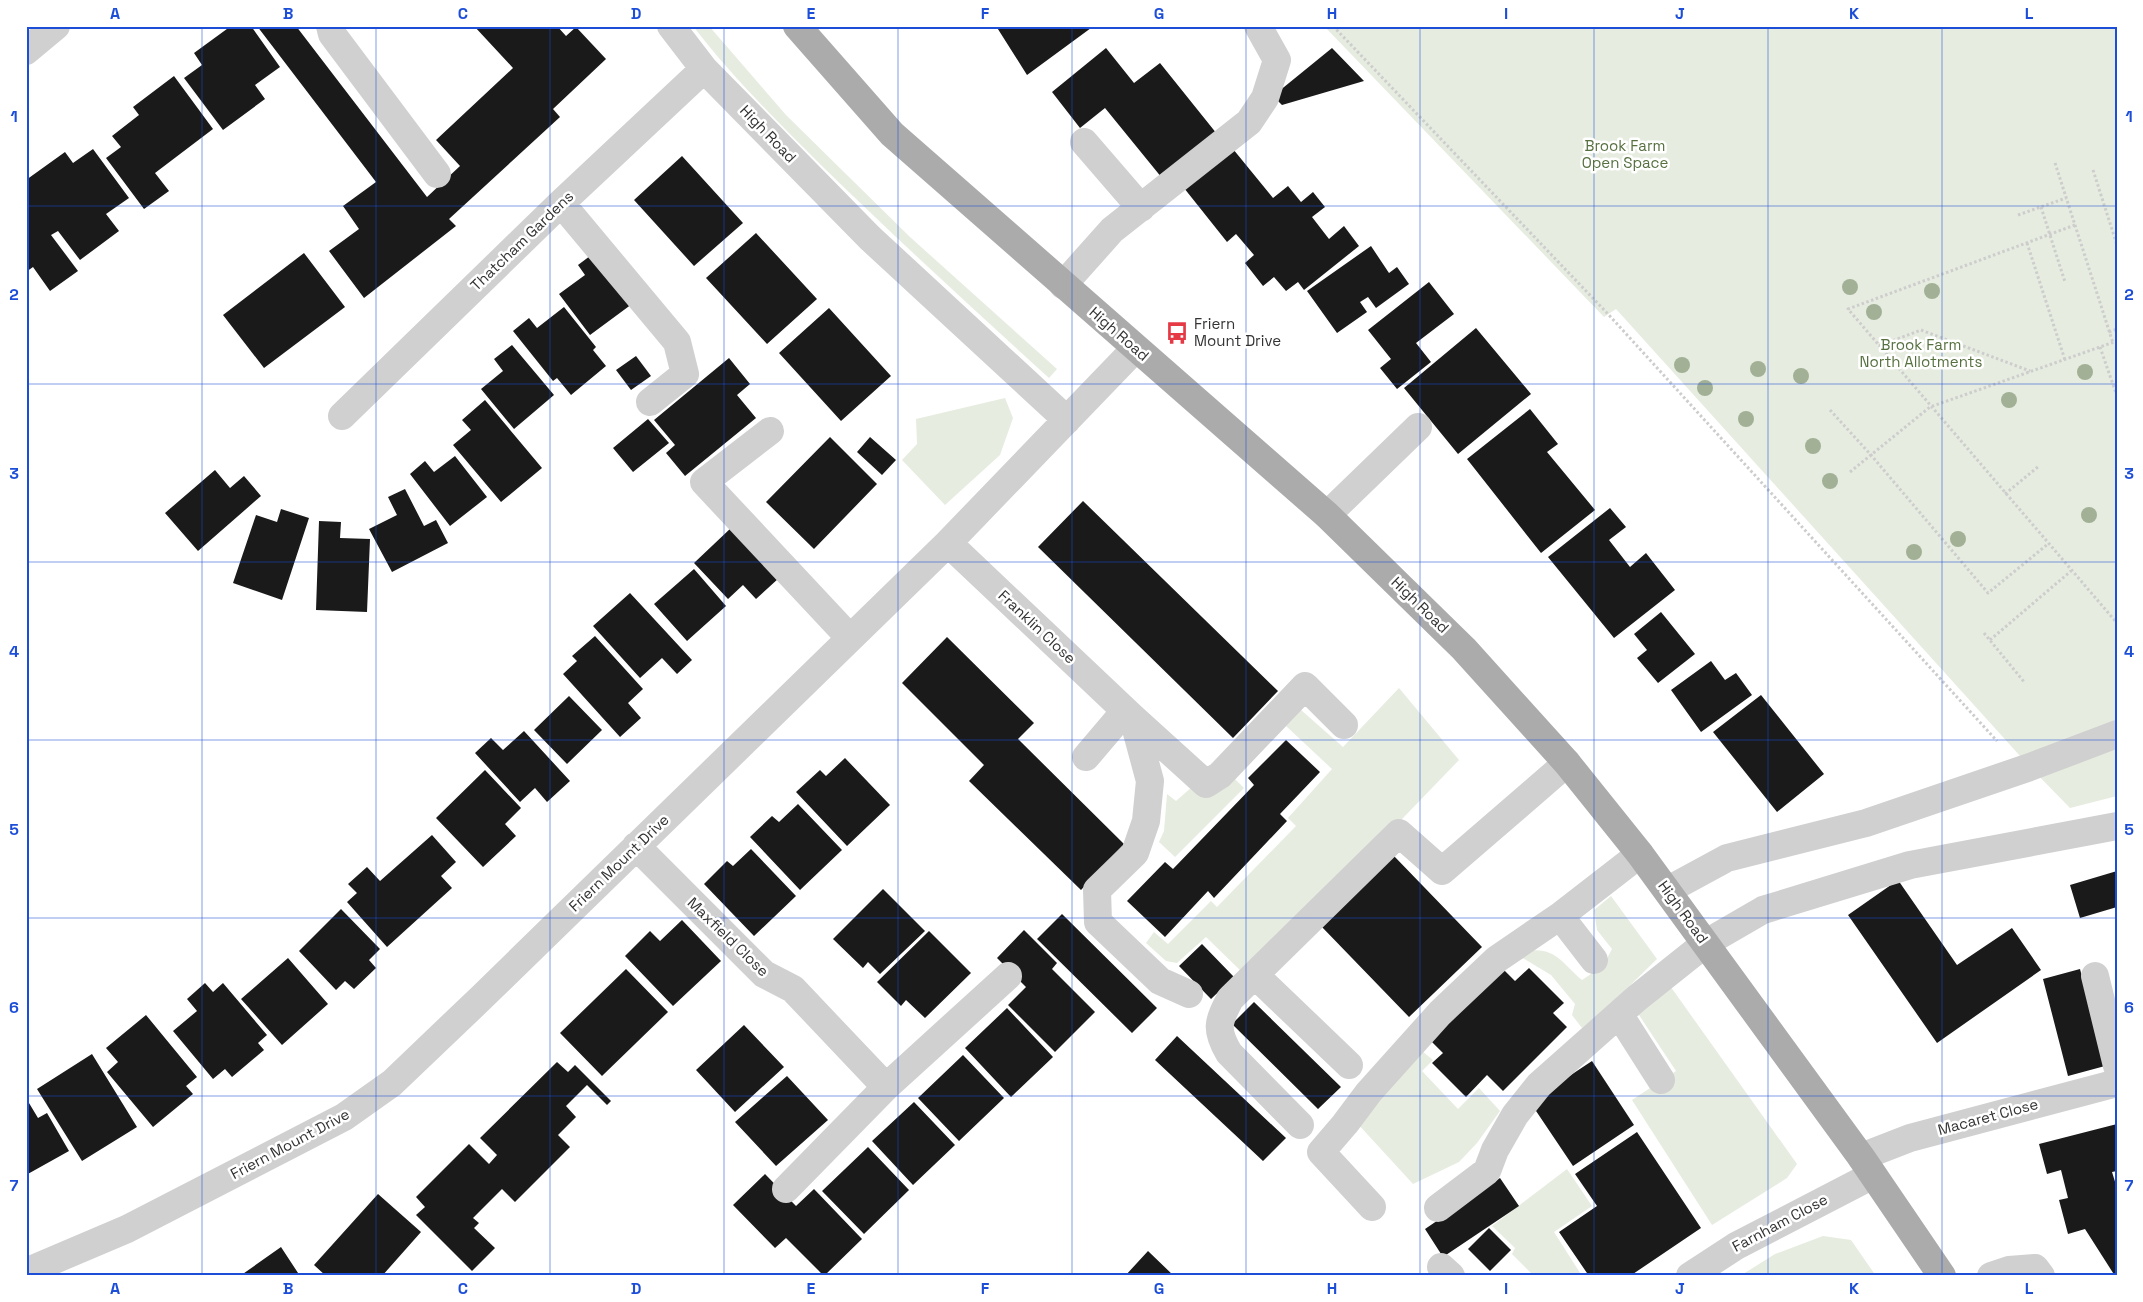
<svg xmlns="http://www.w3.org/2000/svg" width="2143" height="1302" font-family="'Space Grotesk',sans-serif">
	<rect width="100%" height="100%" fill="#fff"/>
	<path fill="#e6ecdf" d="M693 26H709L786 115 910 237 1057 369 1049 378C973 309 898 240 824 168 779 123 732 77 693 26Z
		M1324 26H2117V796L2070 808 2030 767 1616 309 1604 317Z
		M1005 398 1013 418 1000 455 945 505 902 460 917 444 916 419Z
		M1399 688 1459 760 1322 902 1245 975 1206 937 1177 963 1166 961 1146 943 1154 932 1168 944 1211 901 1217 907 1296 826 1288 818 1332 769 1286 726 1301 710 1343 747Z
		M1232 776 1244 788 1175 857 1159 842 1164 831 1167 794 1176 801 1192 787Z
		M1611 896 1657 959 1612 1003 1582 1028 1572 1015 1575 1004 1551 975 1521 957 1527 951C1555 946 1563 964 1582 980L1603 966 1612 949 1597 930 1594 910Z
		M1668 983 1797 1164 1787 1178 1712 1225 1632 1100 1676 1071 1639 1015 1644 997Z
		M1417 1047 1433 1060 1422 1071 1458 1109 1479 1088 1500 1111 1477 1143 1459 1162 1413 1184 1357 1123Z
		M1567 1169 1592 1206 1554 1232 1582 1276H1534L1512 1254 1515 1248 1492 1226Z
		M1823 1236 1851 1240 1876 1276H1740L1775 1254Z"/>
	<path fill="#1a1a1a" d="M231 26H251L280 67 255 85 265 99 223 130 184 78 202 65 194 53Z
		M257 26H296L427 197 460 166 436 140 513 68 474 26H557L566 36 576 27 606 59 553 109 560 117 449 219 456 226 364 298 329 251 359 229 343 206 376 182Z
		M996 26H1090L1091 28 1027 75Z
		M1106 48 1134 83 1160 63 1217 134 1162 178 1105 108 1080 128 1052 92Z
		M1332 48 1364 81 1282 105 1273 96Z
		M174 76 213 129 155 173 169 191 144 209 106 158 121 147 112 136 139 115 133 107Z
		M93 149 129 198 106 214 119 231 80 260 58 231 51 235 78 271 50 291 33 267 26 272V180L65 152 73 163Z
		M1233 149 1273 198 1288 186 1301 202 1313 192 1325 207 1312 217 1329 239 1344 226 1359 246 1304 290 1298 282 1286 291 1274 277 1263 286 1245 263 1254 255 1236 234 1227 242 1184 188Z
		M682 156 743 223 694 266 634 200Z
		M756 233 817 299 767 344 706 278Z
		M1371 246 1389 273 1397 267 1409 284 1376 308 1368 297 1360 302 1367 312 1337 333 1307 291Z
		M304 253 345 307 264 368 223 315Z
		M594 253 632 304 590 335 559 294 585 275 578 265Z
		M1429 282 1454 314 1416 343 1431 362 1397 389 1380 368 1391 359 1368 330Z
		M564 307 596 347 593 350 606 366 571 395 557 378 553 381 513 331 529 318 537 328Z
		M829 308 891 376 841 421 779 353Z
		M1476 328 1531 394 1458 454 1404 388Z
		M512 345 554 395 514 429 481 389 503 371 494 359Z
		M636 356 651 376 631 390 616 370Z
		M729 358 750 384 737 395 756 418 685 476 666 453 675 445 654 420Z
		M485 400 542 468 501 502 453 445 471 430 462 420Z
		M1530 409 1558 444 1547 452 1595 510 1541 553 1467 459Z
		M648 419 669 443 633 472 613 448Z
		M830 437 877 484 814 549 766 502Z
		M870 437 896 460 882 475 857 452Z
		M455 456 487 497 450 526 410 474 425 461 434 472Z
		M215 470 230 488 244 476 261 496 198 551 165 513Z
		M405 489 424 526 436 520 448 543 392 572 369 529 397 515 388 497Z
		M1083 501 1278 691 1233 738 1038 547Z
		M1610 508 1626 527 1609 540 1630 567 1646 553 1675 590 1614 638 1548 557Z
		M281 509 309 518 282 600 233 583 256 515 277 522Z
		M319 521 341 522 340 538 370 539 367 612 316 610Z
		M732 527 779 578 756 599 743 585 728 599 694 563Z
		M694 569 726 606 687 641 654 604Z
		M630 593 692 660 677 674 662 658 640 678 593 626Z
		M1661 612 1695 654 1658 683 1637 658 1647 650 1634 634Z
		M595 636 643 689 628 703 641 718 620 737 563 674 577 661 572 656Z
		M947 637 1034 723 1018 739 1124 844 1081 890 969 781 984 765 902 683Z
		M1711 661 1725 680 1736 673 1752 695 1701 732 1671 690Z
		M1761 695 1824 774 1777 812 1713 732Z
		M569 696 602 730 567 764 534 730Z
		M524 731 570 781 547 802 535 788 520 802 475 753 491 738 503 750Z
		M1286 740 1320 772 1280 814 1287 821 1214 898 1208 891 1165 937 1127 901 1165 862 1173 869 1254 785 1248 778Z
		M845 758 890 805 847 846 796 792 820 770 826 776Z
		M485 770 521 808 505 824 516 836 483 867 436 818Z
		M798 804 842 850 800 890 750 837 772 816 779 822Z
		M432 835 456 862 441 876 452 888 387 947 347 902 357 893 348 884 367 867 380 881Z
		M751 849 796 896 754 936 704 884 727 861 733 866Z
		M1394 856 1482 947 1409 1017 1321 926Z
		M2117 871V907L2080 918 2070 885Z
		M1898 880 1957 965 2012 928 2041 970 1937 1043 1848 915Z
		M883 889 925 931 880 974 868 962 863 968 833 939Z
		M341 909 380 949 369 960 376 968 354 989 345 981 336 990 299 951Z
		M1062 914 1157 1008 1132 1033 1037 939Z
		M682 920 721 961 673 1006 625 956 650 931 660 941Z
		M1024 930 1057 963 1052 969 1095 1012 1055 1052 1008 1005 1026 987 997 958Z
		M929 931 971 973 925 1018 906 1000 901 1006 877 982Z
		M1202 944 1234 977 1211 999 1179 966Z
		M288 958 328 1004 282 1045 241 999Z
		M1529 968 1564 1003 1553 1013 1567 1027 1503 1091 1487 1075 1466 1097 1432 1063 1443 1053 1429 1039 1503 969 1515 981Z
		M626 969 668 1012 602 1076 560 1033Z
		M2080 969 2105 1066 2068 1076 2043 979Z
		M205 983 213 992 223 983 267 1035 258 1043 264 1050 232 1077 225 1069 213 1079 173 1031 197 1011 187 999Z
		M1254 1002 1341 1087 1318 1109 1232 1024Z
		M1007 1008 1053 1057 1011 1097 965 1048Z
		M146 1015 197 1077 186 1086 193 1094 153 1127 107 1072 118 1062 106 1048Z
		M744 1025 784 1067 735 1112 696 1070Z
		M1177 1036 1286 1138 1263 1161 1155 1060Z
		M92 1054 137 1127 82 1161 37 1089Z
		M963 1055 1004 1098 959 1141 918 1098Z
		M1592 1061 1634 1125 1573 1166 1530 1102Z
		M557 1062 568 1072 575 1065 611 1101 607 1105 587 1085 566 1106 576 1117 558 1135 570 1147 515 1202 502 1189 473 1218 479 1223 474 1228 495 1248 472 1271 416 1215 425 1207 416 1197 469 1144 489 1164 497 1155 480 1138Z
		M787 1076 828 1120 776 1166 735 1122Z
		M26 1098 38 1118 47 1113 69 1151 26 1175Z
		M914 1102 955 1145 913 1185 872 1141Z
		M2117 1124V1171L2112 1172 2117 1188V1276H2115L2085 1229 2068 1234 2059 1200 2068 1198 2061 1170 2047 1174 2039 1144Z
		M1637 1132 1701 1228 1630 1276H1589L1559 1232 1597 1206 1575 1174Z
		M868 1147 909 1190 864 1234 822 1191Z
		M765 1174 796 1206 814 1189 862 1239 824 1276 786 1238 775 1248 733 1205Z
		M1500 1178 1519 1206 1443 1257 1425 1229Z
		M378 1194 421 1232 382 1276H326L314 1265Z
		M1489 1228 1511 1250 1490 1271 1468 1249Z
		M281 1247 300 1276H240Z
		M1148 1251 1174 1276H1125Z"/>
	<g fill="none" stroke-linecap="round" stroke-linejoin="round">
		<path stroke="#cdcdcd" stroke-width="3" stroke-dasharray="2.5 2.5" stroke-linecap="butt" d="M1333 26 1608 314 1997 741
			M2055 163 2113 343
			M2093 170 2117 245
			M2041 207 2065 282
			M2018 215 2066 198
			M2075 225 1848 309 2117 623
			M2027 243 2065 360
			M2109 332 2117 329
			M1879 346 1921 330 2030 371
			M2100 347 2117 396
			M1830 410 1871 455 1988 593 2048 544
			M1850 472 1930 407 2117 341
			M2005 494 2039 466
			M1984 633 2025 683
			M1990 640 2071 571"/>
		<path stroke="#d0d0d0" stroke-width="28" d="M330 26 332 34 437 174
			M671 26 704 69 870 238 1067 420
			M26 51 56 26
			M1084 142 1141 208
			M561 203 677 342 685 374 650 402
			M1063 285 1112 230 1249 122 1265 98 1277 60 1258 26
			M342 416 561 203 704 69
			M770 431 704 482 850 638
			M1327 515 1418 427
			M948 543 1133 718 1206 784 1220 775 1305 686 1344 725
			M1133 718 1150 781 1146 821 1135 853 1097 890 1098 922 1160 981 1189 994
			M1086 757 1125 711
			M636 846 764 974 793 989 886 1087 786 1189
			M1668 890 1727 858 1866 823 2030 767 2117 734
			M1560 916 1594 960
			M1255 975 1349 1065
			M2095 976 2117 1066
			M1619 1014 1661 1080
			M886 1087 1008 976
			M1300 1125 1229 1053C1215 1029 1218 1022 1230 999L1399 833 1442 871 1567 763
			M1861 1157 1910 1138 2117 1083
			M1372 1207 1321 1152 1345 1124 1369 1092 1440 1013 1497 959 1560 916 1640 854
			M1438 1208 1487 1171 1495 1150 1515 1115 1539 1085 1637 998 1706 943 1763 910 1910 865 2117 826
			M1441 1267 1451 1276
			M26 1272 127 1229 344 1117 392 1083 482 997 948 543 1135 349
			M1690 1276 1736 1246 1873 1175
			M1991 1276 2009 1270 2035 1268 2041 1276"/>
		<path stroke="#ababab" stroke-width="28" d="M797 26 892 134 1327 515 1464 649 1567 763 1640 854 1861 1157 1942 1276"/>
	</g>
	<g fill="#a2b095">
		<circle cx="1850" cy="287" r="8"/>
		<circle cx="1932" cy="291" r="8"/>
		<circle cx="1874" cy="312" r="8"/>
		<circle cx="1682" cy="365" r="8"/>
		<circle cx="1758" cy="369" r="8"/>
		<circle cx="2085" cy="372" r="8"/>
		<circle cx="1801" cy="376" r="8"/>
		<circle cx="1705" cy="388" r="8"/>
		<circle cx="2009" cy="400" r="8"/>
		<circle cx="1746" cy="419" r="8"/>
		<circle cx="1813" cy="446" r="8"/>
		<circle cx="1830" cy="481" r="8"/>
		<circle cx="2089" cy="515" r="8"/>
		<circle cx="1958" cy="539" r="8"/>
		<circle cx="1914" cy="552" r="8"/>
	</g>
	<path fill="none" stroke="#1d4ed8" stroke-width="1" stroke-opacity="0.55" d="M202 26V1276M376 26V1276M550 26V1276M724 26V1276M898 26V1276M1072 26V1276M1246 26V1276M1420 26V1276M1594 26V1276M1768 26V1276M1942 26V1276M26 206H2117M26 384H2117M26 562H2117M26 740H2117M26 918H2117M26 1096H2117"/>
	<defs>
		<symbol id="bus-bare" viewBox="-9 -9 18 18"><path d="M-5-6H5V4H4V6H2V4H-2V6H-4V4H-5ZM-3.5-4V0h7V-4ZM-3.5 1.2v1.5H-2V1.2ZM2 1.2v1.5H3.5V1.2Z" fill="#e63946" stroke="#fff" stroke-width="2.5" paint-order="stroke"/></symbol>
	</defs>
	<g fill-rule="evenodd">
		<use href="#bus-bare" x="1161" y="317" width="32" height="32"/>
	</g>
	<g text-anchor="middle" stroke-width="5" stroke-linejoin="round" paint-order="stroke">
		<g font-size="15" fill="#333" stroke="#fff">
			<text transform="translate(768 134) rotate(46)" y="5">High Road</text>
			<text transform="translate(522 241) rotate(-44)" y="5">Thatcham Gardens</text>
			<text transform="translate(1119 334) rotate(41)" y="5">High Road</text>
			<text transform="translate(1420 605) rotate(44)" y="5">High Road</text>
			<text transform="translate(1037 627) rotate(43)" y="5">Franklin Close</text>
			<text transform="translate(619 863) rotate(-44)" y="5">Friern Mount Drive</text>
			<text transform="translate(1683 912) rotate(54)" y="5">High Road</text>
			<text transform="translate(728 937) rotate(44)" y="5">Maxfield Close</text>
			<text transform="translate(1988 1117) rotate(-15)" y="5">Macaret Close</text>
			<text transform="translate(290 1144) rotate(-28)" y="5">Friern Mount Drive</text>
			<text transform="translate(1780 1223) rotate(-28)" y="5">Farnham Close</text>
		</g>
		<g font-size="15" fill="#56703f" stroke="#fff">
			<text x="1625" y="151">Brook Farm<tspan x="1625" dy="17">Open Space</tspan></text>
			<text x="1921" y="350">Brook Farm<tspan x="1921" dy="17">North Allotments</tspan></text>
		</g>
		<g font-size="15" fill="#333" stroke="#fff" text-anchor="start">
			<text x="1194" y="329">Friern<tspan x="1194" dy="17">Mount Drive</tspan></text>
		</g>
	</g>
	<rect width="2143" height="1302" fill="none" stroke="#ffffff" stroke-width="55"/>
	<rect x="28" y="28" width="2088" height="1246" fill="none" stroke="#1d4ed8" stroke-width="2"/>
	<g font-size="16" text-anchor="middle" font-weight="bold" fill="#1d4ed8">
		<text x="115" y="19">A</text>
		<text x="288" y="19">B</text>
		<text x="463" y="19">C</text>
		<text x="636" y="19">D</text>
		<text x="811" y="19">E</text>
		<text x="985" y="19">F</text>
		<text x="1159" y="19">G</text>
		<text x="1332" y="19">H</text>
		<text x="1506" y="19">I</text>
		<text x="1680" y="19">J</text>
		<text x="1854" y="19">K</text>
		<text x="2029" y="19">L</text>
		<text x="14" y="122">1</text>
		<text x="2129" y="122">1</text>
		<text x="14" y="300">2</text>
		<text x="2129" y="300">2</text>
		<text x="14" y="479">3</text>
		<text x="2129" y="479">3</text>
		<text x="14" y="657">4</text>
		<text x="2129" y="657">4</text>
		<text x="14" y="835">5</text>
		<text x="2129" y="835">5</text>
		<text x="14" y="1013">6</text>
		<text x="2129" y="1013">6</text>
		<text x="14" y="1191">7</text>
		<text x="2129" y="1191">7</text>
		<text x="115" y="1294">A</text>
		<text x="288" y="1294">B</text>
		<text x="463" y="1294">C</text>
		<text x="636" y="1294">D</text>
		<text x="811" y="1294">E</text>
		<text x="985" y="1294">F</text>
		<text x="1159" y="1294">G</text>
		<text x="1332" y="1294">H</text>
		<text x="1506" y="1294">I</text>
		<text x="1680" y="1294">J</text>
		<text x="1854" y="1294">K</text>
		<text x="2029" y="1294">L</text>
	</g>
</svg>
